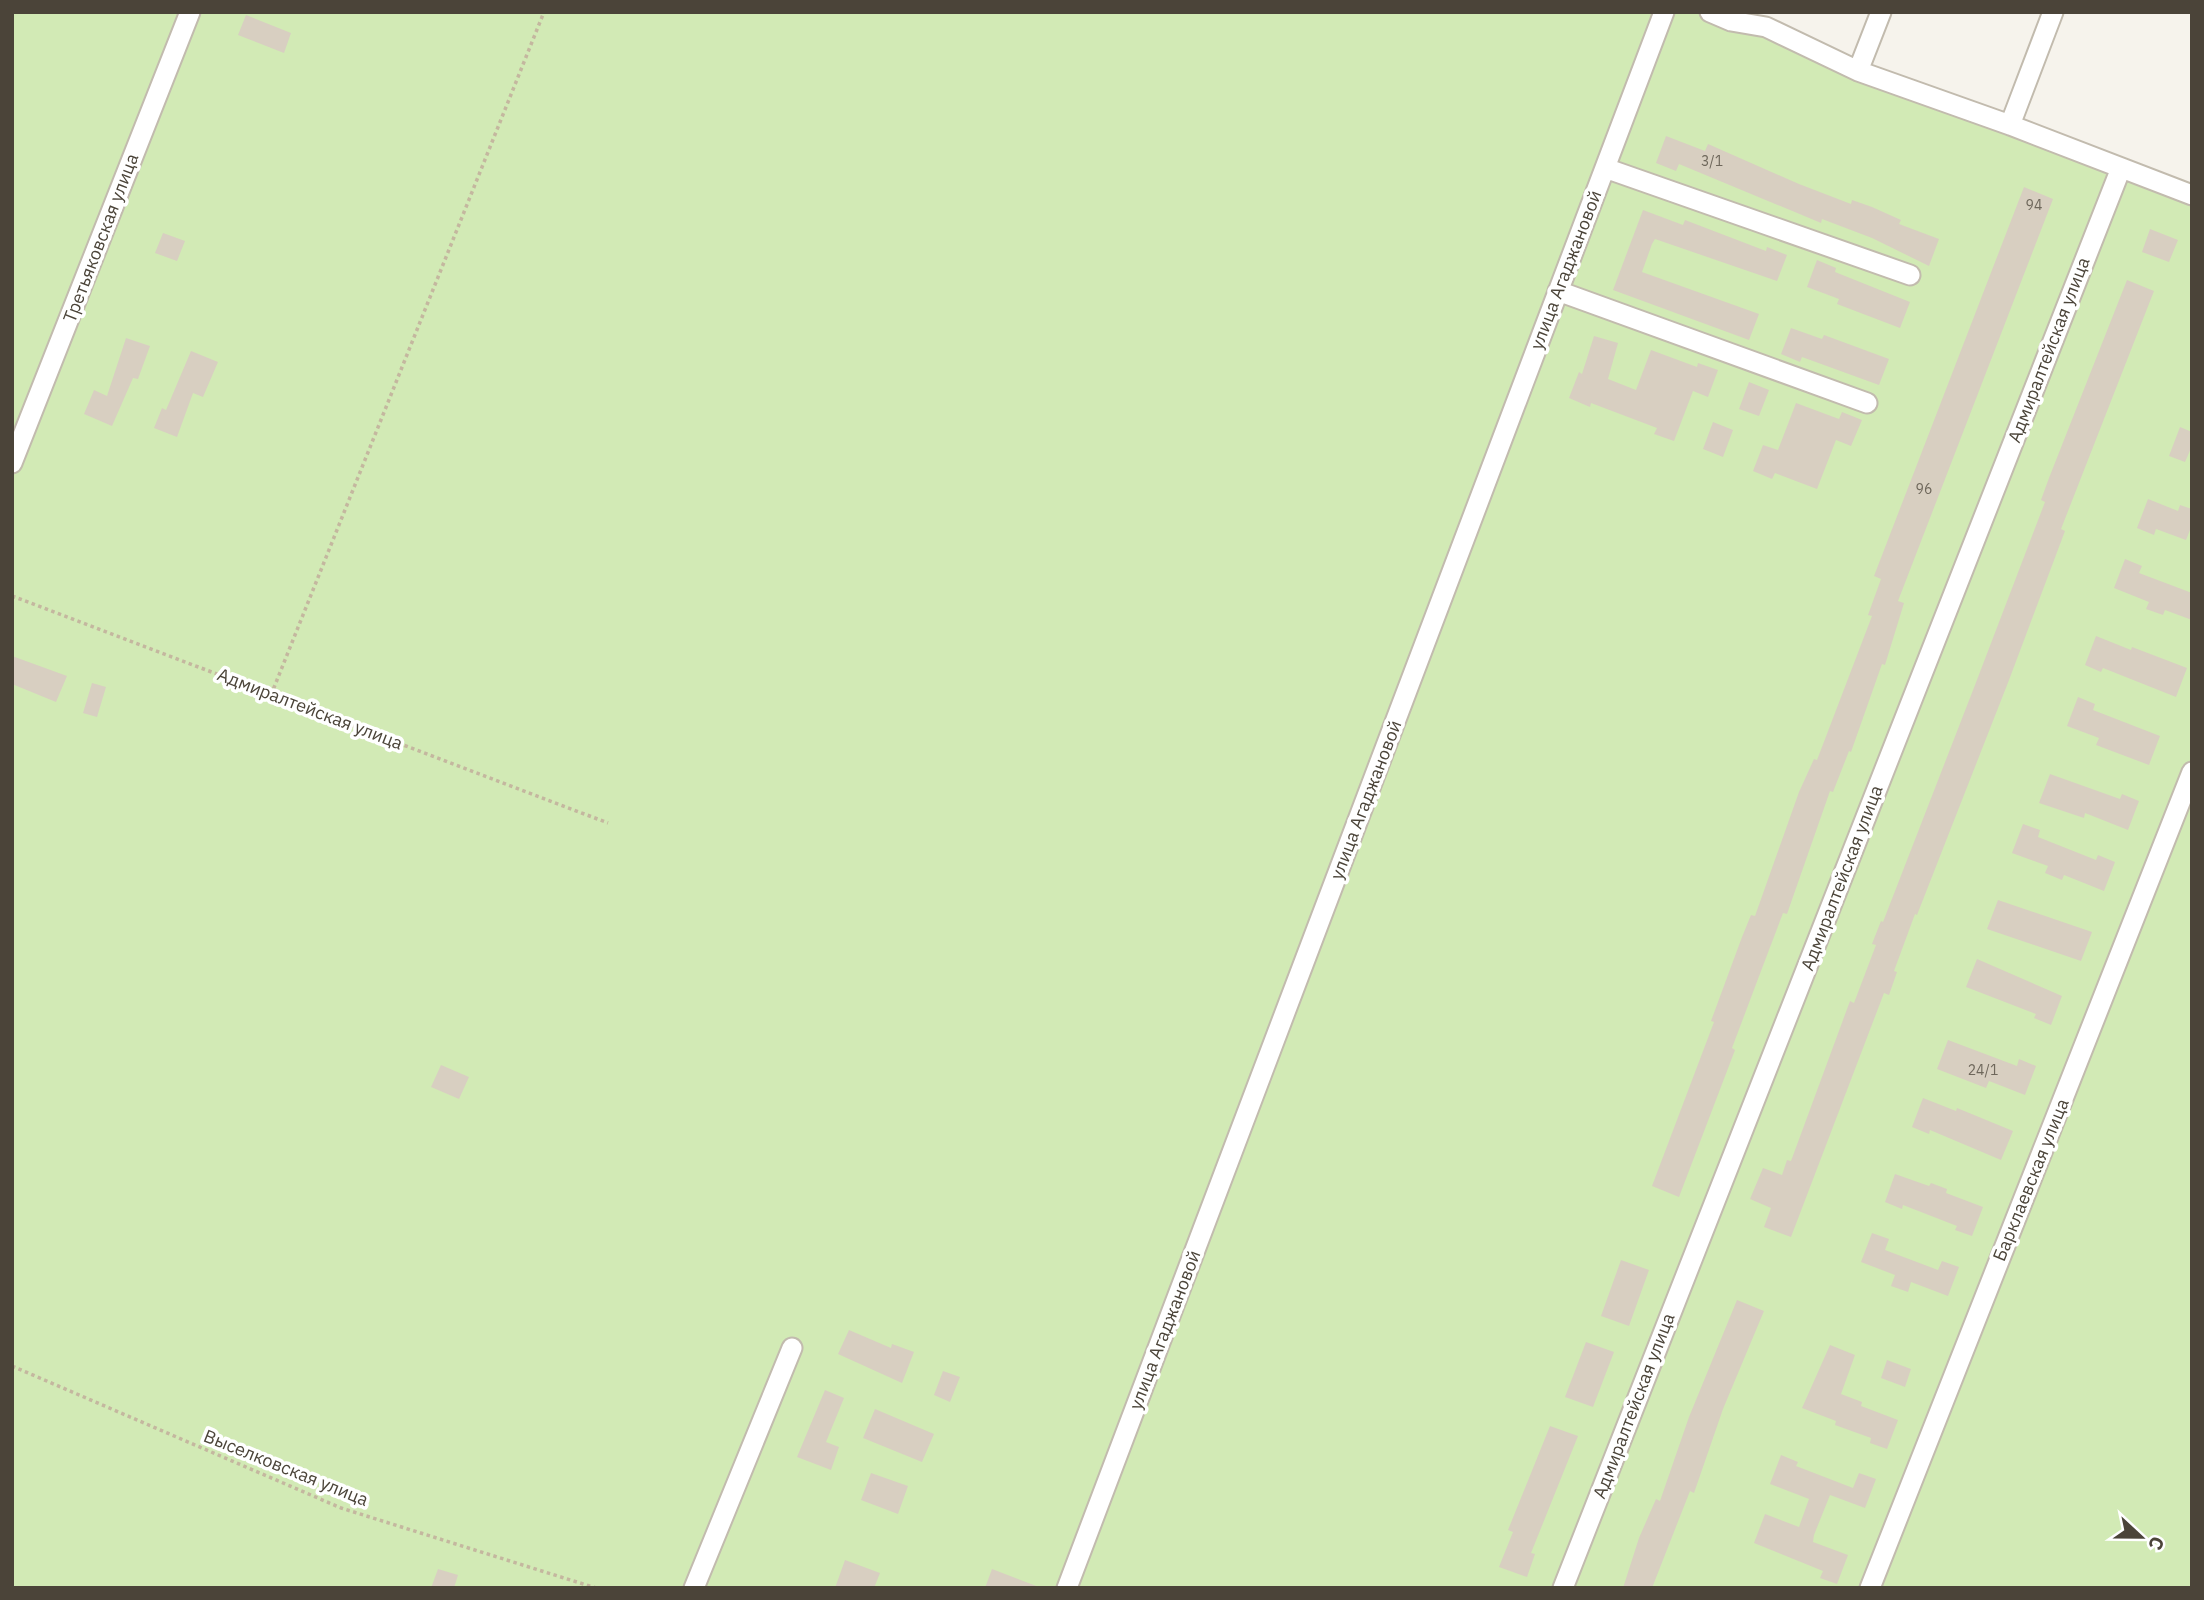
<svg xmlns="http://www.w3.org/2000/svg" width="2204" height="1600" font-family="'IBM Plex Sans',sans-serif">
	<rect width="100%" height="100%" fill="#f6f3ec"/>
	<path fill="#d2eab5" d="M12 12H1701L2192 202V1588H12Z"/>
	<path fill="#d8cfc1" d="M246 15 291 33 284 53 238 35Z
		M1666 136 1705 151 1708 144 1799 184 1851 204 1852 200 1872 207 1901 220 1899 224 1939 239 1929 266 1872 238 1822 219 1821 223 1802 215 1679 164 1676 171 1656 163Z
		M2024 187 2053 199 1898 601 1904 603 1885 665 1882 664 1851 752 1849 751 1833 792 1830 791 1787 914 1783 913 1761 971 1732 1048 1735 1050 1679 1197 1652 1186 1714 1022 1711 1021 1742 937 1751 915 1755 916 1799 792 1814 759 1817 760 1872 616 1868 615 1881 579 1874 576Z
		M1643 210 1683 225 1685 220 1766 251 1767 247 1787 255 1777 281 1655 239 1652 244 1642 272 1759 314 1749 340 1613 290Z
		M2150 229 2178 240 2169 262 2142 252Z
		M163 233 185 241 177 261 155 253Z
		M1817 260 1836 268 1835 272 1910 302 1900 328 1837 304 1839 299 1807 287Z
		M2127 280 2154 291 2061 529 2065 531 2009 680 1917 915 1915 914 1894 971 1897 972 1889 995 1884 993 1791 1237 1764 1227 1771 1208 1750 1199 1763 1168 1782 1175 1787 1160 1791 1161 1850 1001 1854 1003 1876 945 1872 944 1881 921 1883 922 1975 685 2045 502 2041 500 2049 478Z
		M1791 328 1822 339 1824 335 1889 359 1879 385 1802 357 1800 362 1781 354Z
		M1594 336 1618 343 1608 379 1636 390 1651 350 1697 367 1698 363 1718 370 1708 397 1693 391 1674 441 1654 434 1657 428 1591 403 1590 407 1569 398 1579 372 1582 374Z
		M126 338 150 346 138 379 133 378 112 426 84 414 94 390 107 396Z
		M191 351 218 362 203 397 193 393 177 437 154 428 162 408 166 410Z
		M1749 382 1769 390 1759 416 1739 409Z
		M1796 403 1839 419 1842 412 1862 420 1851 446 1836 440 1817 489 1775 473 1772 479 1753 471 1763 445 1778 450Z
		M1713 422 1733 430 1723 457 1703 449Z
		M2180 427 2192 432V446L2185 462 2169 456Z
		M2148 499 2178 511 2180 505 2192 509V525L2186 540 2156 529 2154 535 2137 528Z
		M2125 559 2142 566 2139 573 2192 593V620L2165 610 2163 615 2146 609 2149 602 2114 588Z
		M2096 636 2131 650 2132 647 2187 668 2176 697 2103 668 2101 672 2085 665Z
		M12 656 67 676 56 702 12 684Z
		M92 683 106 687 97 717 83 713Z
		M2078 697 2095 704 2093 710 2160 736 2149 765 2096 745 2099 738 2067 726Z
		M2050 774 2120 799 2122 794 2139 801 2128 830 2085 813 2084 818 2039 803Z
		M2023 824 2040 830 2038 837 2096 860 2098 855 2115 862 2104 891 2064 875 2062 880 2045 873 2048 866 2012 853Z
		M1998 900 2092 932 2081 961 1987 929Z
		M1977 959 2062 996 2051 1025 2034 1018 2036 1014 1966 987Z
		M1948 1040 2017 1066 2019 1059 2036 1066 2025 1095 1989 1081 1986 1088 1937 1069Z
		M441 1065 469 1077 459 1099 431 1087Z
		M1923 1098 1956 1111 1957 1108 2013 1131 2001 1160 1930 1130 1929 1134 1912 1127Z
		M1895 1174 1929 1186 1931 1183 1947 1189 1946 1193 1983 1207 1972 1236 1955 1230 1957 1226 1903 1205 1902 1209 1885 1202Z
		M1872 1233 1889 1239 1885 1250 1938 1270 1942 1261 1959 1267 1948 1296 1911 1282 1908 1292 1891 1286 1895 1275 1861 1262Z
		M1621 1260 1649 1270 1629 1326 1601 1316Z
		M1737 1300 1764 1311 1723 1409 1694 1493 1690 1491 1652 1588H1623L1639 1538 1656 1499 1660 1501 1689 1417Z
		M849 1330 891 1348 892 1344 914 1352 902 1383 838 1354Z
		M1586 1342 1614 1352 1593 1407 1565 1397Z
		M1830 1345 1855 1355 1841 1394 1862 1402 1861 1406 1898 1420 1887 1449 1870 1443 1871 1438 1835 1425 1836 1421 1802 1408Z
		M1887 1360 1911 1369 1905 1387 1881 1378Z
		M943 1371 960 1377 950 1402 934 1395Z
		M825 1390 844 1398 826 1442 839 1447 831 1470 797 1457Z
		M875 1409 934 1434 922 1462 863 1438Z
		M1550 1426 1578 1436 1531 1553 1535 1554 1527 1577 1499 1567 1513 1532 1508 1530Z
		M1781 1455 1798 1462 1796 1466 1853 1488 1859 1473 1876 1479 1865 1508 1830 1495 1814 1535 1813 1542 1848 1555 1837 1584 1820 1578 1823 1571 1754 1543 1765 1514 1799 1527 1809 1499 1770 1484Z
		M871 1473 908 1486 898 1514 861 1500Z
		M845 1560 880 1573 874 1588H835Z
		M438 1569 458 1575 454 1588H431Z
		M992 1569 1039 1587 1038 1588H985Z"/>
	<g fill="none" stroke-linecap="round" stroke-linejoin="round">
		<defs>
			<path id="minor" d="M1710 12 1731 21 1766 27 1858 71 2010 125 2192 195
				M1858 71 1881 12
				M2010 125 2053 12
				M1605 168 1910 275
				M1558 291 1867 403
				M12 463 190 12
				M694 1588 792 1348
				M1067 1588 1664 12
				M1563 1588 2121 168
				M1870 1588 2192 772"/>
		</defs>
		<use href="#minor" stroke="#c2bbae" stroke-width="23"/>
		<path stroke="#c4b79f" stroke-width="3.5" stroke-dasharray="3.5 3.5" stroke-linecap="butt" d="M12 596 608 823
			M271 695 544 12
			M12 1366 341 1508 596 1588"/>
		<use href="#minor" stroke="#fff" stroke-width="19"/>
	</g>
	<g text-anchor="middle" stroke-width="7" stroke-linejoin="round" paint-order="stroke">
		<g font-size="14" fill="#6e675b">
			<text x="1712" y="166">3/1</text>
			<text x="2034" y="210">94</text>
			<text x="1924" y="494">96</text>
			<text x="1983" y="1075">24/1</text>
		</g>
		<g font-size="18" fill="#4b4439" stroke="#fff">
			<text transform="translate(101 238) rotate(-69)" y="6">Третьяковская улица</text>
			<text transform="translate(1566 270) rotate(-69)" y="6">улица Агаджановой</text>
			<text transform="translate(2049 350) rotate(-69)" y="6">Адмиралтейская улица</text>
			<text transform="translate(310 709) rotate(21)" y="6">Адмиралтейская улица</text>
			<text transform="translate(1366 800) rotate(-69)" y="6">улица Агаджановой</text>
			<text transform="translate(1842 878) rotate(-69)" y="6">Адмиралтейская улица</text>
			<text transform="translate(2031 1180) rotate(-68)" y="6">Барклаевская улица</text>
			<text transform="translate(1165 1330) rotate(-69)" y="6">улица Агаджановой</text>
			<text transform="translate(1634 1406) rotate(-69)" y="6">Адмиралтейская улица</text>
			<text transform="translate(286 1468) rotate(22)" y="6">Выселковская улица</text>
		</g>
	</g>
	<rect width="2204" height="1600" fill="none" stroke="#4b4439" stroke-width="28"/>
	<g transform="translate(2141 1537) rotate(112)" stroke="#ffffff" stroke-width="5" paint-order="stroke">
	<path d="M0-5L12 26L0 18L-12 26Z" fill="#4b4439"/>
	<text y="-10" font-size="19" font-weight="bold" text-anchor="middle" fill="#4b4439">С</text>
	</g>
</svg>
